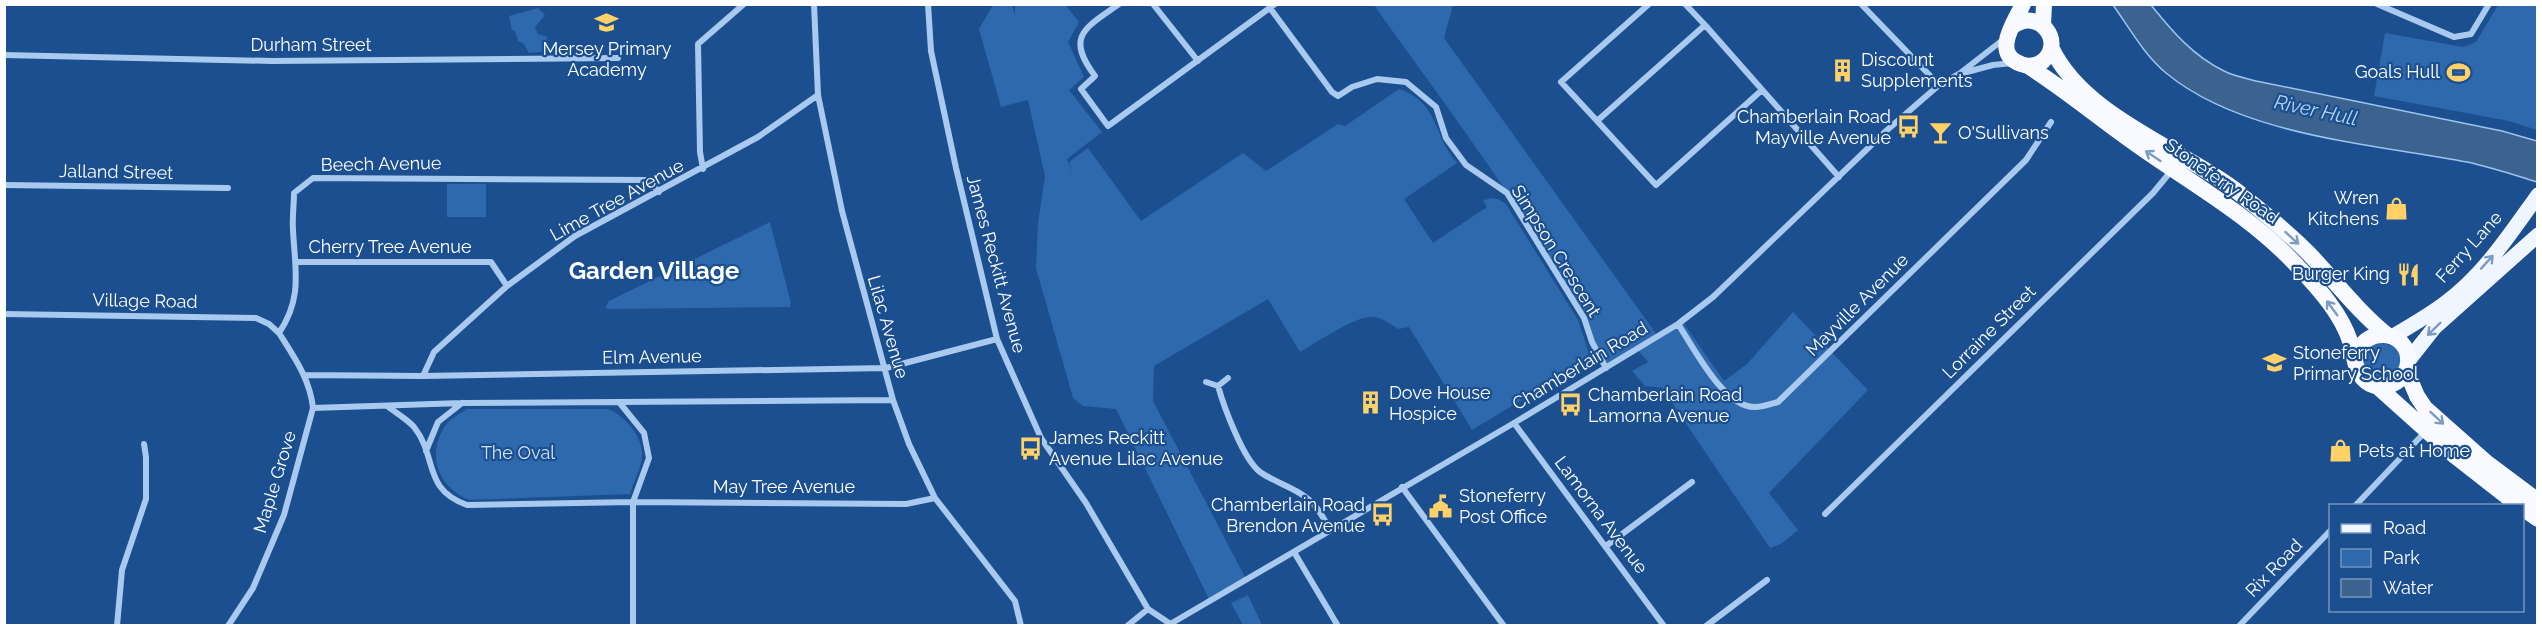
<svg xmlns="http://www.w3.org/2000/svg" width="2542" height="630" font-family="Raleway,sans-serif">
	<rect width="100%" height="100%" fill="#1b4f8f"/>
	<path fill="#2e69ad" d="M993 5H1012L1015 16V5H1069L1067 7 1079 22 1068 42 1084 77 1069 90 1102 132 1067 159 1072 173 1069 162 1088 148 1141 221 1243 153 1266 171 1338 124 1345 126 1399 89C1439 102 1433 136 1457 163L1404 199 1433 243 1487 207 1483 201C1492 196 1498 198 1506 204L1578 320 1589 353 1587 361 1472 430 1409 327 1398 329C1390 324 1382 317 1372 317 1353 317 1318 342 1300 352L1268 299 1154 366 1153 401 1246 579 1209 599 1116 409 1083 406 1073 398 1036 268 1038 223 1045 176 1028 100 1001 107 979 29Z
		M1374 5H1453L1444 38 1657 335 1682 321 1724 381 1747 364 1793 312 1868 390 1769 493 1798 530 1781 544 1770 548 1662 388 1645 386 1632 371 1648 362 1637 349 1606 368C1549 238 1455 120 1374 5Z
		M2498 5H2537V130L2509 121 2374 96 2385 33 2463 47 2476 42Z
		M538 8 545 15 535 27 538 34 547 37V51L529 53 524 44 518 41 515 31 512 30 509 16Z
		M447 184H486V217H447Z
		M770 222 791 303 790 307 607 309 606 306 609 301Z
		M2376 341 2396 347 2402 362 2394 376 2377 380 2363 370V353Z
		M467 409H608C625 416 644 437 642 457 641 469 633 483 630 494L469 500C438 486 426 456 445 426 449 419 460 414 467 409Z
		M1248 595 1262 625H1243L1231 603Z"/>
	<path fill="#3c6290" stroke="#9cc4f0" stroke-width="1.5" d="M2113 5H2151C2172 31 2193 56 2224 71 2234 76 2245 78 2256 81L2502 131 2537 141V182C2514 175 2491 167 2467 162 2373 144 2242 136 2166 73 2144 55 2129 27 2113 5Z"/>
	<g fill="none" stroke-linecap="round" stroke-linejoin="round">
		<path stroke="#a9c9ee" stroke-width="6" d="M814 4 818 95 842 211 893 400 909 444 935 498 1015 601 1021 626
			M928 4 931 51 956 168 997 339 1041 438 1086 503 1148 609 1172 625
			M1119 4C1085 28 1065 36 1095 76L1081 89 1108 126 1275 4
			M1153 4 1198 61
			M1685 4 1705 25
			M1861 4 1939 85
			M2377 4 2454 37 2471 34 2489 4
			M1270 8 1332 92 1338 96 1352 87 1377 79 1406 82 1436 107 1446 138 1466 165 1507 193 1584 318 1592 342 1606 368
			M4 55 272 61 618 58
			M1963 73 1993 65 2012 63
			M1762 90 1656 185 1597 121 1705 25 1839 177
			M1599 123 1561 82 1649 4
			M703 169 700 152 698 44 744 4
			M4 185 228 188
			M297 262H491L507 286
			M4 314 256 318 269 324 279 333
			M1678 324C1694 348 1724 408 1755 407 1763 407 1771 404 1778 402L2026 160 2051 122
			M304 375 423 376 886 368 997 339
			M423 376 434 352 507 286 575 236 758 137 818 95
			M1206 382 1218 386 1228 378
			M1218 386C1224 407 1243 459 1260 472 1277 484 1301 489 1315 506 1321 513 1325 521 1330 529
			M387 406C396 413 407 419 414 427 438 457 422 489 467 505L633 502 649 458 644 433 619 402
			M313 408 462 403 893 400
			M1514 423 1664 626
			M426 451 438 422 462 403
			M1402 487 1504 626
			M2355 506 2426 431
			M1825 514 2153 193 2172 170
			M1606 546 1692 482
			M1294 552 1338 626
			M1172 623 1514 423 1678 324 1713 297 1886 131 1939 85 1959 74 2004 39
			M117 626 122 570 146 499V457L144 444
			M228 626 253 588 284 515 313 408C310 379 294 357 279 333 303 297 295 270 293 230 292 218 294 205 294 193L313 178 647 180 659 192
			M633 626V502L906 504 935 498
			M1127 626 1148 609
			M1706 626 1767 580
			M2239 626 2330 531"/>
		<path stroke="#f0f6ff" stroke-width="15" d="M2392 337C2410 326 2428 316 2444 304 2483 276 2510 234 2538 195
			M2408 361 2434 328 2538 235"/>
		<path stroke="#f8faff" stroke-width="16" d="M2043 26 2044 4
			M2012 27C2038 6 2066 42 2043 61 2037 66 2028 67 2021 64 1991 53 2015 22 2023 4
			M2051 47C2084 118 2185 149 2243 196 2267 216 2293 236 2314 259 2338 285 2359 312 2387 335
			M2028 66C2069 92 2106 124 2146 151 2201 189 2256 220 2301 270 2320 290 2341 314 2350 341 2355 356 2354 376 2370 384 2386 392 2406 381 2408 363 2411 329 2359 323 2355 362
			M2406 370 2417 396 2425 408 2487 463 2538 501
			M2378 387 2455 456 2519 506
			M2522 508 2538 519"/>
	</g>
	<defs><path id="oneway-shaft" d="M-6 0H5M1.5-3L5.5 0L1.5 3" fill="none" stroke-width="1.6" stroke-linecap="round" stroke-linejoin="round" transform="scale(1.5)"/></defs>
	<g stroke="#7e9cc1">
		<use href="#oneway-shaft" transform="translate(2153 156) rotate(-146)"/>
		<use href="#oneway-shaft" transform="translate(2292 238) rotate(42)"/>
		<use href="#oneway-shaft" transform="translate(2332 308) rotate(-126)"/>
		<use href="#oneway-shaft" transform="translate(2437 418) rotate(43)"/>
	</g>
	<g stroke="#7b9ac1">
		<use href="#oneway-shaft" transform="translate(2487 262) rotate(-48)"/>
		<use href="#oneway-shaft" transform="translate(2434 329) rotate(136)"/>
	</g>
	<defs>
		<symbol id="school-bare" viewBox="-9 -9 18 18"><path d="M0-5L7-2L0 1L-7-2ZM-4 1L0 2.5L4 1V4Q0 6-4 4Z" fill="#ffd166" stroke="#1b4f8f" stroke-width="2.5" paint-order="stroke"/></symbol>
		<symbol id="building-bare" viewBox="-9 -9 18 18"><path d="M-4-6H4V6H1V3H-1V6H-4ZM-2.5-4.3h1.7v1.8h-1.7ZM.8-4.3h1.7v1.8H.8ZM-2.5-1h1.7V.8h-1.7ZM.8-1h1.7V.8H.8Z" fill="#ffd166" stroke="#1b4f8f" stroke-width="2.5" paint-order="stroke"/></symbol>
		<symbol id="stadium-bare" viewBox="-9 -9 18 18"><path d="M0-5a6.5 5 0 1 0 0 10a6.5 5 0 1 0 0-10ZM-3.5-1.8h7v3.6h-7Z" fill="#ffd166" stroke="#1b4f8f" stroke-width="2.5" paint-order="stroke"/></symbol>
		<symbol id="bus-bare" viewBox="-9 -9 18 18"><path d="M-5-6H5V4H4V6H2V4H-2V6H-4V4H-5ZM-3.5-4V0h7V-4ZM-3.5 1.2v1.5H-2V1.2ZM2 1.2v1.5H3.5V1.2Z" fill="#ffd166" stroke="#1b4f8f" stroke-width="2.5" paint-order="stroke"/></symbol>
		<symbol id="bar-bare" viewBox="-9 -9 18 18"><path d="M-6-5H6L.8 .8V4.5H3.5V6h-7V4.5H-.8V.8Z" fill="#ffd166" stroke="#1b4f8f" stroke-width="2.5" paint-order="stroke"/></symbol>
		<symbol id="shop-bare" viewBox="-9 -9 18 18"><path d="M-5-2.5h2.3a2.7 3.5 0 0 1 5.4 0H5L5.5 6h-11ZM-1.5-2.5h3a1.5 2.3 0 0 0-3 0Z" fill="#ffd166" stroke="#1b4f8f" stroke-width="2.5" paint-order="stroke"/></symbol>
		<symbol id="restaurant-bare" viewBox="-9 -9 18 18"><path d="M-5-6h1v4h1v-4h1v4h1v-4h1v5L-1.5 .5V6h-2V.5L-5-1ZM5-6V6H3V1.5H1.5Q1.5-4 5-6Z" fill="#ffd166" stroke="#1b4f8f" stroke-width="2.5" paint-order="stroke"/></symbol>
		<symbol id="civic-bare" viewBox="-9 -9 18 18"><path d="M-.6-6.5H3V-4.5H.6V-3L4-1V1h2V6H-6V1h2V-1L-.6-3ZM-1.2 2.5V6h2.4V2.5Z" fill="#ffd166" stroke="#1b4f8f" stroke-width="2.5" paint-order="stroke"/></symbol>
	</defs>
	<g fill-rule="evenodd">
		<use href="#school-bare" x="590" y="6" width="33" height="33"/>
		<use href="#building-bare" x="1826" y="54" width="33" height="33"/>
		<use href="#stadium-bare" x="2442" y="56" width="33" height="33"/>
		<use href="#bus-bare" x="1892" y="110" width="33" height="33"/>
		<use href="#bar-bare" x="1924" y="116" width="33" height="33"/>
		<use href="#shop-bare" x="2380" y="192" width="33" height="33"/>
		<use href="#restaurant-bare" x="2392" y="258" width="33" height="33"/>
		<use href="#school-bare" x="2258" y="346" width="33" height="33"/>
		<use href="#building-bare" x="1354" y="386" width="33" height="33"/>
		<use href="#bus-bare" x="1554" y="388" width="33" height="33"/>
		<use href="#bus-bare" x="1014" y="432" width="33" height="33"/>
		<use href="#shop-bare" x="2324" y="434" width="33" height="33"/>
		<use href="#civic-bare" x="1424" y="490" width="33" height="33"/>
		<use href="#bus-bare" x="1366" y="498" width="33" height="33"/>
	</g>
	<g text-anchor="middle" stroke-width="4.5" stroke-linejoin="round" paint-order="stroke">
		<g font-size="18" fill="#fff" stroke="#1b4f8f">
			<text x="311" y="51">Durham Street</text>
			<text transform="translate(381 164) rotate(-1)" y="6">Beech Avenue</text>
			<text transform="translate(116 172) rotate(1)" y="6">Jalland Street</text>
			<text transform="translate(2222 181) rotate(35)" y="6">Stoneferry Road</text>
			<text transform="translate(617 200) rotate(-29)" y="6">Lime Tree Avenue</text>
			<text x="390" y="253">Cherry Tree Avenue</text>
			<text transform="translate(2469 247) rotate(-48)" y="6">Ferry Lane</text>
			<text transform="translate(1556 251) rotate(58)" y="6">Simpson Crescent</text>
			<text transform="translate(996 264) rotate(75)" y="6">James Reckitt Avenue</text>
			<text transform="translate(145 301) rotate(1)" y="6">Village Road</text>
			<text transform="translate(1857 305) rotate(-45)" y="6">Mayville Avenue</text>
			<text transform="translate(888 327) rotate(74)" y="6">Lilac Avenue</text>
			<text transform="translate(1989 332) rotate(-45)" y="6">Lorraine Street</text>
			<text transform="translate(652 357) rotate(-1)" y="6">Elm Avenue</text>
			<text transform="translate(1580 366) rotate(-31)" y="6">Chamberlain Road</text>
			<text transform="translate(275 482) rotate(-73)" y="6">Maple Grove</text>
			<text x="784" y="493">May Tree Avenue</text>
			<text transform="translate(1601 515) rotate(53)" y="6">Lamorna Avenue</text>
			<text transform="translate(2274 568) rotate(-46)" y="6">Rix Road</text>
		</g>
		<g font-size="18" fill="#fff" stroke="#1b4f8f" text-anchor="start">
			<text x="607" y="55" text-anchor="middle">Mersey Primary<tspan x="607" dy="21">Academy</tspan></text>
			<text x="1861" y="66">Discount<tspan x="1861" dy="21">Supplements</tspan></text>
			<text x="2440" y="78" text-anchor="end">Goals Hull</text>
			<text x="1891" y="123" text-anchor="end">Chamberlain Road<tspan x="1891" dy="21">Mayville Avenue</tspan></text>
			<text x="1958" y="139">O'Sullivans</text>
			<text x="2379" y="204" text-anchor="end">Wren<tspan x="2379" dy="21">Kitchens</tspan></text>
			<text x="2390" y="280" text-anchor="end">Burger King</text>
			<text x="2293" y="359">Stoneferry<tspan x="2293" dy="21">Primary School</tspan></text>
			<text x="1389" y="399">Dove House<tspan x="1389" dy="21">Hospice</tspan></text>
			<text x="1588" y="401">Chamberlain Road<tspan x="1588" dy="21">Lamorna Avenue</tspan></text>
			<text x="1049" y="444">James Reckitt<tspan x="1049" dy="21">Avenue Lilac Avenue</tspan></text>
			<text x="2358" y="457">Pets at Home</text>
			<text x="1459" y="502">Stoneferry<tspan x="1459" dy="21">Post Office</tspan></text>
			<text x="1365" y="511" text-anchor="end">Chamberlain Road<tspan x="1365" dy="21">Brendon Avenue</tspan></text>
		</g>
		<g font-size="18" fill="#cfe3fa" stroke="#1b4f8f">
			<text x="518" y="459">The Oval</text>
		</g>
		<g font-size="20" font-style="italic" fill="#b5d3f5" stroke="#1b4f8f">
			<text transform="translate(2316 110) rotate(12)" y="7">River Hull</text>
		</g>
		<g font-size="24" font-weight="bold" fill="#fff" stroke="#1b4f8f">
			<text x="654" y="279">Garden Village</text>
		</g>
	</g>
	<rect width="2542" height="630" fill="none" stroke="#ffffff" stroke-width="12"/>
	<rect x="2329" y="504" width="195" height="108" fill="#1b4f8f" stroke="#7695bc" stroke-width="1.5"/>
	<rect x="2341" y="524" width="30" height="9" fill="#f0f6ff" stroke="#7695bc" stroke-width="1.5"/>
	<text x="2383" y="534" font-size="18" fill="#ffffff">Road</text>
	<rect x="2341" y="549" width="30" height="18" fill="#2e69ad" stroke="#7695bc" stroke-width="1.5"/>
	<text x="2383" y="564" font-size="18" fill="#ffffff">Park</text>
	<rect x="2341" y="579" width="30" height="18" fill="#3c6290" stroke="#7695bc" stroke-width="1.5"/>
	<text x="2383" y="594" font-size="18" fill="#ffffff">Water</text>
</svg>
